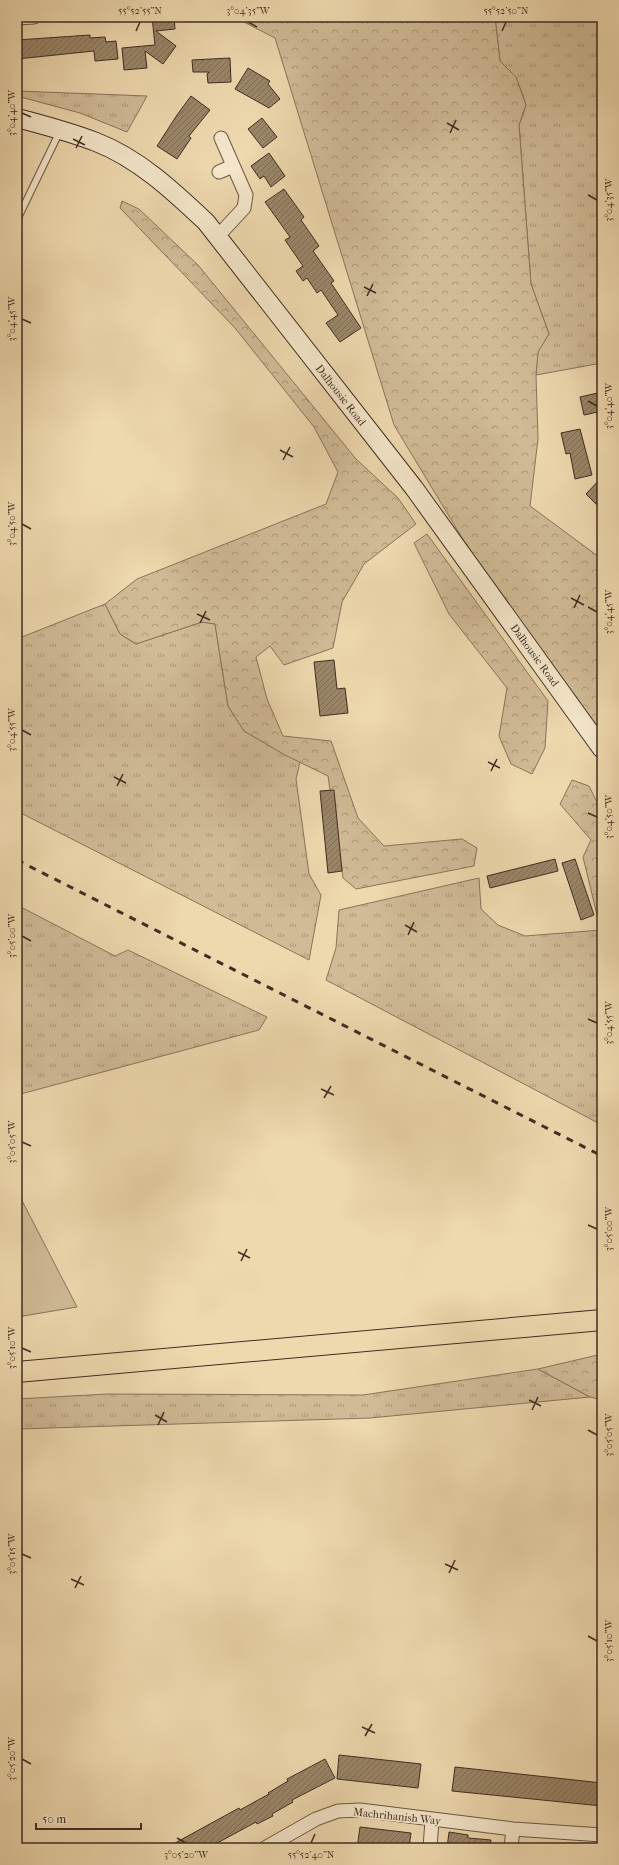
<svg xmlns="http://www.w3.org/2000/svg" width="619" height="1865" font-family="'IM FELL French Canon',serif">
	<defs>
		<pattern id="grass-tufts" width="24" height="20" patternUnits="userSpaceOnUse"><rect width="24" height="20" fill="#d0bb96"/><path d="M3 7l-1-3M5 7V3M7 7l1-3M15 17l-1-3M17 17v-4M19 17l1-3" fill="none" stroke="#aa987a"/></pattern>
		<pattern id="forest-crowns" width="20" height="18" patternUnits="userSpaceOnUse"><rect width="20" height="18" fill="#d0bb96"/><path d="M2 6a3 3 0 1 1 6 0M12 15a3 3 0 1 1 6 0" fill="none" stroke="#aa987a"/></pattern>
		<pattern id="building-hatch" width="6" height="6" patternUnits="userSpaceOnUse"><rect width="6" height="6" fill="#9a866a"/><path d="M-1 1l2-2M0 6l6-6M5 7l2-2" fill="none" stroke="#7f6e57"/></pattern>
	</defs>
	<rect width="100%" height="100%" fill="#eed8ae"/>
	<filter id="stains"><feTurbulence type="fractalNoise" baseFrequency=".005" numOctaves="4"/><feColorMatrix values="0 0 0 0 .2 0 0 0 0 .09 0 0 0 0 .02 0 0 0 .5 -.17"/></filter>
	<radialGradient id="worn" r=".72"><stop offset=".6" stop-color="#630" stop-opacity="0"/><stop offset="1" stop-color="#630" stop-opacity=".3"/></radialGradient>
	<path fill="url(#grass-tufts)" stroke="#88745c" d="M495 17H602V363L536 375 538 351 549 334 531 284 519 125 526 105 516 77 500 61Z
		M17 91 147 96 127 132 80 113 17 96Z
		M105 604 120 634 136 644 202 622 215 624 228 706 244 731 300 762 296 779 309 874 321 895 309 960 17 811V639Z
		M479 878 481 909 498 925 525 936 602 930V1125L326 980 336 948 339 910Z
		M17 905 115 956 128 950 267 1017 259 1030 17 1095Z
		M538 1369 590 1397 370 1418 17 1429V1399L107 1394 363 1395Z"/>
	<path fill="url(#forest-crowns)" stroke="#88745c" d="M234 17H495L500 61 516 77 526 105 519 125 531 284 549 334 538 352 536 375 538 439 530 506 595 554 602 556V732L508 614 394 425 275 38Z
		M122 201 139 209 198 265 356 459 398 498 416 524 364 564 342 602 333 648 284 665 270 646 256 657 267 699 283 736 331 741 358 818 384 846 462 839 477 848 474 866 356 889 343 878 328 776 285 755 244 731 228 706 215 624 202 622 136 644 120 634 105 604 137 579 326 504 338 472 314 427 235 328 120 208Z
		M427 534 548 701 545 748 532 774 511 764 499 736 507 688 449 614 414 543Z
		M572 780 589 786 602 812V925L599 923 583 857 591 840 560 804Z
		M602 1354V1400L590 1397 538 1369Z"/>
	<path fill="#d0bb96" stroke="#88745c" d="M17 1191 77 1307 17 1317Z"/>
	<path fill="url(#building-hatch)" stroke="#3f2d21" d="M152 17H174L175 29 156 31 176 46 163 64 145 51 147 68 124 70 122 48 155 45Z
		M90 35V38L105 37 106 42 116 41 118 59 95 61 94 51 17 59V40Z
		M230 58 231 82 208 83 207 74 209 72H193L192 60Z
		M248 68 270 81 268 84 280 99 269 108 235 89Z
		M191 96 210 110 189 136 191 138 177 159 157 146 177 115Z
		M262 118 277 137 263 148 248 129Z
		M269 153 285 176 271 187 264 176 260 179 251 166Z
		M284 189 304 217 301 220 319 246 313 251 334 281 331 283 361 328 340 342 326 323 338 315 321 290 317 293 307 278 303 281 296 271 303 266 285 240 290 237 265 202Z
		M602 392V411L584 415 580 397Z
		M580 429 592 475 575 479 570 453 566 454 561 433Z
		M602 477V510L586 494Z
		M334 660 337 689 345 688 348 713 320 716 314 662Z
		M334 790 342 871 328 873 320 791Z
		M555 859 558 871 490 888 487 876Z
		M575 859 594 915 581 920 562 863Z
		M339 1755 421 1764 418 1788 337 1779Z
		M325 1759 335 1778 292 1800 293 1802 272 1814 273 1816 257 1824 256 1822 208 1848H166L239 1808 240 1810 269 1794 268 1793 288 1781 287 1779Z
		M455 1767 602 1783V1806L452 1791Z
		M360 1827 411 1833 409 1848H357Z
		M449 1832 468 1835V1838L491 1840 490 1848H447Z"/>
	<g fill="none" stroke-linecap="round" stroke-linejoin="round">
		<defs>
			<path id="service" d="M17 220 60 131"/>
			<path id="minor" d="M17 18 34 17
				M219 172 233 166
				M218 236 244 208 246 195 221 138
				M265 1848 316 1819 338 1811 360 1810 513 1829 602 1835
				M430 1848 432 1820
				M511 1848 513 1829"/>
			<path id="secondary" d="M17 118C44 125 70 132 96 142 138 158 173 191 206 222L414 488 602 749"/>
			<path id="primary" d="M17 1372 602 1320"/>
		</defs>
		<use href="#service" stroke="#6b5844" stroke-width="8"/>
		<use href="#minor" stroke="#6b5844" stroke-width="15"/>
		<use href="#secondary" stroke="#3f2d21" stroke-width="20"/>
		<use href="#primary" stroke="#3f2d21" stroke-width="22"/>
		<use href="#service" stroke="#f4e6ca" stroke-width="6"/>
		<use href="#minor" stroke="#f4e6ca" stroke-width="13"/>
		<use href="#secondary" stroke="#f4e6ca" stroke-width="18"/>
		<use href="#primary" stroke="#eed8ae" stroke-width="20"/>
		<path stroke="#3f2d21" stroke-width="3" stroke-dasharray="7 7" stroke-linecap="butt" d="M17 860 602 1156"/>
	</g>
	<path fill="none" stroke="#3f2d21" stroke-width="1.5" d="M248 22 257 27M136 31 140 22M502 31 506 22M22 113 31 117M447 123 459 130M450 133 456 120M73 139 85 145M76 148 82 136M588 195 597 200M364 287 376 293M367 296 373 284M22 319 31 323M588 401 597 406M280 450 293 457M283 460 290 447M22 524 31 529M571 598 584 605M588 607 597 612M574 608 580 595M197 614 210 620M200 623 206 611M22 730 31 735M488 762 500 768M491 771 497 759M114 777 126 783M117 786 123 774M588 813 597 817M405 925 417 932M408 935 414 922M22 936 31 941M588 1019 597 1023M321 1089 334 1095M324 1098 331 1086M22 1142 31 1146M588 1225 597 1229M238 1252 250 1258M241 1261 247 1249M22 1348 31 1352M529 1400 541 1406M532 1410 538 1397M155 1415 167 1422M158 1425 164 1412M588 1430 597 1435M22 1554 31 1558M445 1564 458 1570M449 1573 455 1560M71 1579 84 1585M75 1588 81 1576M588 1636 597 1641M362 1727 375 1733M365 1736 372 1724M22 1759 31 1764M177 1838 186 1843M311 1843 315 1834"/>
	<g text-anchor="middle" stroke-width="3.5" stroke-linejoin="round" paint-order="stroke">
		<g font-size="11" fill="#3f2d21" stroke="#f4e6ca">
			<text transform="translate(341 395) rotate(52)" y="4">Dalhousie Road</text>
			<text transform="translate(535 655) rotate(54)" y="4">Dalhousie Road</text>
			<text transform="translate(397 1816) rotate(6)" y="4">Machrihanish Way</text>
		</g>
	</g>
	<rect width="619" height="1865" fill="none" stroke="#eed8ae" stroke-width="44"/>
	<path d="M36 1823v6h105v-6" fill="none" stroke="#3f2d21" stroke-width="2"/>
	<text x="42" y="1823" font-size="12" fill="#3f2d21" stroke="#f4e6ca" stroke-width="3" paint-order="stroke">50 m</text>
	<rect x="22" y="22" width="575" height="1821" fill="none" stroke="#3f2d21" stroke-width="1.5"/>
	<g font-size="10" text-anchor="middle" fill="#3f2d21">
		<text x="140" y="14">55°52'55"N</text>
		<text x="248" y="14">3°04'35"W</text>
		<text x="506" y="14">55°52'50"N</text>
		<text transform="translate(11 113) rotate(-90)" y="4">3°04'40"W</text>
		<text transform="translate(608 200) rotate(-90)" y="4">3°04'35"W</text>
		<text transform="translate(11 319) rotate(-90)" y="4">3°04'45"W</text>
		<text transform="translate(608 406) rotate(-90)" y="4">3°04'40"W</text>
		<text transform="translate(11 524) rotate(-90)" y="4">3°04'50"W</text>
		<text transform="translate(608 612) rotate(-90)" y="4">3°04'45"W</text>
		<text transform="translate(11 730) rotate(-90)" y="4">3°04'55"W</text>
		<text transform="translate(608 817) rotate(-90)" y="4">3°04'50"W</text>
		<text transform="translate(11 936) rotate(-90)" y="4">3°05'00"W</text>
		<text transform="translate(608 1023) rotate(-90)" y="4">3°04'55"W</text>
		<text transform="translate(11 1142) rotate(-90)" y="4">3°05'05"W</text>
		<text transform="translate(608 1229) rotate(-90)" y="4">3°05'00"W</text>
		<text transform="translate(11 1348) rotate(-90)" y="4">3°05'10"W</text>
		<text transform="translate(608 1435) rotate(-90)" y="4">3°05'05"W</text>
		<text transform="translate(11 1554) rotate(-90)" y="4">3°05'15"W</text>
		<text transform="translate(608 1641) rotate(-90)" y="4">3°05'10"W</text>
		<text transform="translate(11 1759) rotate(-90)" y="4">3°05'20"W</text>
		<text x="186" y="1858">3°05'20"W</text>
		<text x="311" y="1858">55°52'40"N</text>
	</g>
	<rect width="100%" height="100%" filter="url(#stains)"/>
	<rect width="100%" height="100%" fill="url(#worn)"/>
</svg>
